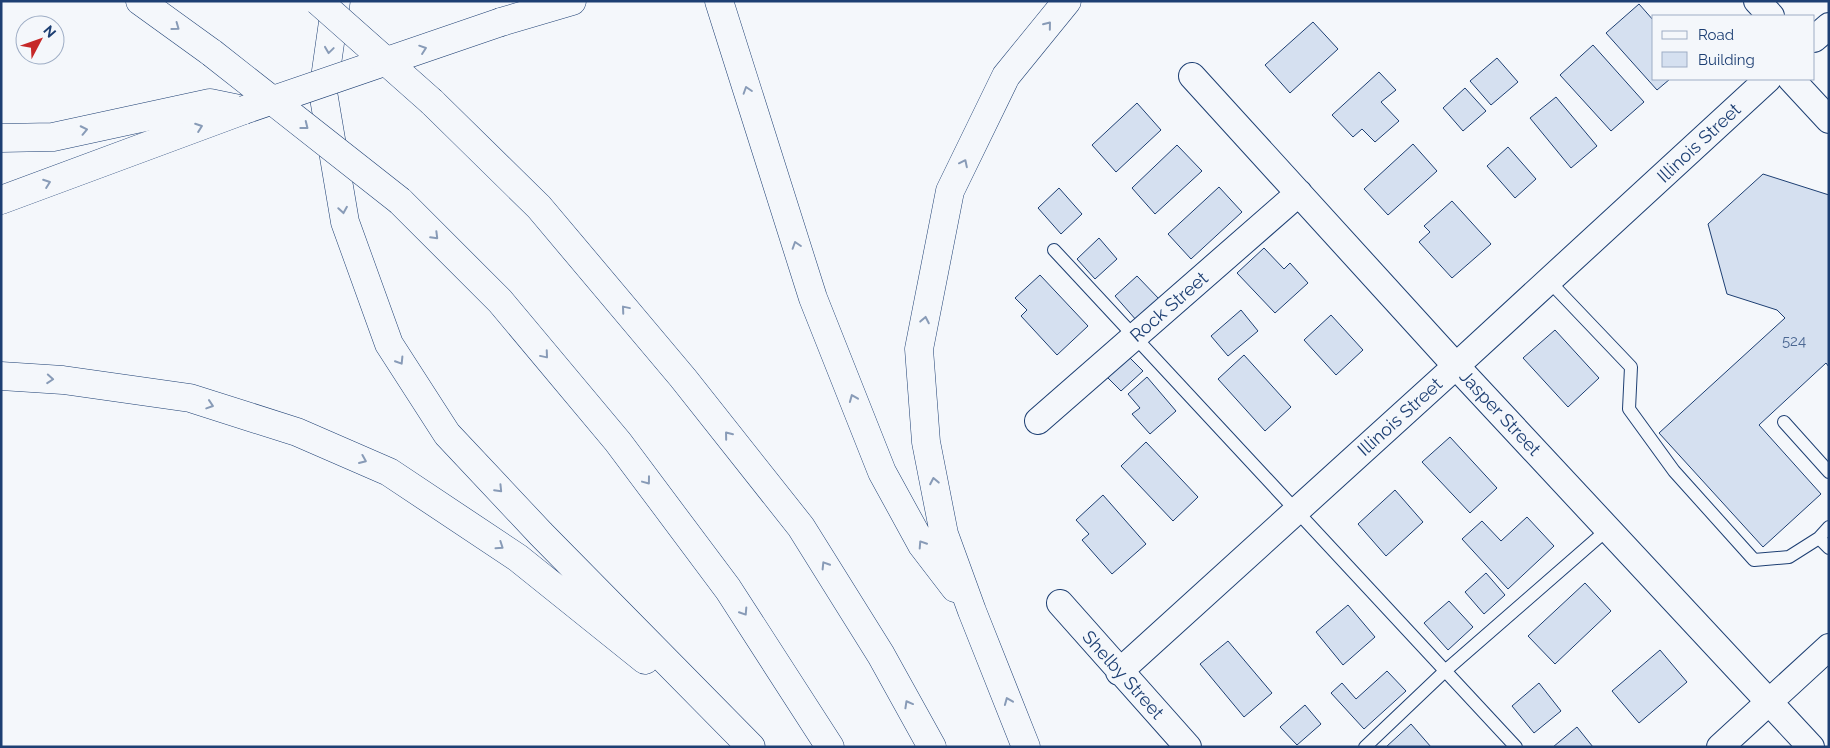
<svg xmlns="http://www.w3.org/2000/svg" width="1830" height="748" font-family="Raleway,sans-serif">
	<rect width="100%" height="100%" fill="#f4f7fb"/>
	<path fill="#d5e0f0" stroke="#1d3f73" d="M1639 4 1654 21V79H1670L1657 90 1606 33Z
		M1313 22 1338 49 1290 93 1265 65Z
		M1593 45 1644 102 1611 131 1560 75Z
		M1497 58 1518 82 1491 105 1470 81Z
		M1379 72 1396 90 1381 102 1399 121 1375 142 1362 129 1353 137 1332 115Z
		M1465 88 1486 111 1463 131 1443 108Z
		M1556 97 1597 146 1571 168 1530 118Z
		M1137 103 1161 130 1116 172 1092 145Z
		M1413 144 1437 171 1388 215 1364 189Z
		M1177 145 1202 171 1155 214 1132 188Z
		M1508 147 1536 179 1515 198 1487 166Z
		M1763 174 1829 195V367L1826 363 1759 425 1821 494 1763 547 1659 433 1785 318 1777 310 1727 294 1708 224Z
		M1219 187 1242 212 1191 259 1168 234Z
		M1059 188 1082 214 1061 234 1038 208Z
		M1452 201 1491 244 1452 278 1419 242 1430 232 1424 226Z
		M1099 238 1117 259 1095 279 1077 259Z
		M1264 248 1284 269 1290 263 1308 283 1275 313 1237 273Z
		M1040 275 1088 326 1057 355 1021 316 1027 310 1015 298Z
		M1137 276 1160 300 1137 321 1115 296Z
		M1241 310 1258 331 1228 356 1211 336Z
		M1331 315 1363 350 1336 375 1304 340Z
		M1555 330 1599 378 1568 407 1523 358Z
		M1244 355 1291 407 1265 431 1218 379Z
		M1128 356 1143 371 1121 391 1106 376Z
		M1147 377 1176 411 1150 434 1132 414 1140 408 1128 394Z
		M1450 437 1497 488 1470 513 1422 462Z
		M1146 442 1198 497 1173 521 1121 466Z
		M1395 490 1423 522 1386 556 1358 524Z
		M1103 495 1146 544 1112 574 1082 540 1089 534 1076 520Z
		M1527 517 1554 546 1508 589 1462 539 1482 521 1501 541Z
		M1486 573 1505 595 1484 614 1465 592Z
		M1585 583 1611 611 1555 664 1528 636Z
		M1449 601 1473 627 1448 650 1424 623Z
		M1348 605 1375 637 1343 665 1316 632Z
		M1228 641 1272 693 1244 717 1200 664Z
		M1660 650 1687 682 1639 723 1612 691Z
		M1387 671 1406 691 1364 729 1331 693 1342 683 1356 699Z
		M1539 683 1561 711 1534 733 1512 706Z
		M1305 705 1321 724 1297 745 1280 727Z
		M1411 724 1431 747H1386Z
		M1577 727 1593 747H1553Z"/>
	<g fill="none" stroke-linecap="round" stroke-linejoin="round">
		<defs>
			<path id="service" d="M1054 250 1516 747
				M1549 281 1631 367 1629 409 1674 471 1754 560 1789 557 1819 538 1829 548
				M1784 422 1829 472
				M1819 538 1829 527
				M1365 747 1445 671 1608 529"/>
			<path id="minor" d="M1757 1 1771 16
				M1814 39 1829 26
				M1192 76 1456 366 1811 747
				M1791 79 1829 120
				M1038 421 1299 193
				M1060 603 1188 747
				M1119 672 1456 366 1768 79
				M1720 747 1829 647"/>
			<path id="tertiary" d="M501 22 572 1
				M1 200 244 110"/>
			<path id="motorway" d="M140 1 212 53
				M336 1 323 92 345 222 389 344 447 434 541 534 751 747
				M719 1 813 298 882 472 922 545 955 588
				M432 102 539 207 683 378 801 527 881 655 932 747
				M1 138 53 137 210 103 244 110
				M400 201 500 301 618 442 728 589 830 747
				M1 376 63 380 190 398 297 432 389 472 518 558 645 660
				M1026 747 972 611 944 534 926 442 919 349 950 191 1006 76 1067 1"/>
		</defs>
		<use href="#service" stroke="#1d3f73" stroke-width="14"/>
		<use href="#minor" stroke="#1d3f73" stroke-width="28"/>
		<use href="#tertiary" stroke="#1d3f73" stroke-width="29"/>
		<use href="#motorway" stroke="#1d3f73" stroke-width="29"/>
		<use href="#service" stroke="#f4f7fb" stroke-width="12"/>
		<use href="#minor" stroke="#f4f7fb" stroke-width="26"/>
		<use href="#tertiary" stroke="#f4f7fb" stroke-width="28"/>
		<use href="#motorway" stroke="#f4f7fb" stroke-width="28"/>
		<defs>
			<path id="tertiary-bridge" d="M244 110 501 22"/>
			<path id="motorway-bridge" d="M318 1 432 102
				M212 53 400 201"/>
		</defs>
		<use href="#tertiary-bridge" stroke="#1d3f73" stroke-width="29" stroke-linecap="butt"/>
		<use href="#motorway-bridge" stroke="#1d3f73" stroke-width="29" stroke-linecap="butt"/>
		<use href="#tertiary-bridge" stroke="#f4f7fb" stroke-width="28"/>
		<use href="#motorway-bridge" stroke="#f4f7fb" stroke-width="28"/>
	</g>
	<defs><path id="oneway-chevron" d="M-2-3.5L2.5 0L-2 3.5" fill="none" stroke-width="1.6" stroke-linecap="round" stroke-linejoin="round" transform="scale(1.25)"/></defs>
	<g stroke="#889bb7">
		<use href="#oneway-chevron" transform="translate(1048 25) rotate(-51)"/>
		<use href="#oneway-chevron" transform="translate(176 27) rotate(36)"/>
		<use href="#oneway-chevron" transform="translate(423 49) rotate(-19)"/>
		<use href="#oneway-chevron" transform="translate(329 50) rotate(98)"/>
		<use href="#oneway-chevron" transform="translate(747 90) rotate(-108)"/>
		<use href="#oneway-chevron" transform="translate(305 126) rotate(38)"/>
		<use href="#oneway-chevron" transform="translate(199 127) rotate(-20)"/>
		<use href="#oneway-chevron" transform="translate(84 130) rotate(-12)"/>
		<use href="#oneway-chevron" transform="translate(964 163) rotate(-64)"/>
		<use href="#oneway-chevron" transform="translate(47 183) rotate(-20)"/>
		<use href="#oneway-chevron" transform="translate(343 210) rotate(81)"/>
		<use href="#oneway-chevron" transform="translate(435 236) rotate(45)"/>
		<use href="#oneway-chevron" transform="translate(796 245) rotate(-108)"/>
		<use href="#oneway-chevron" transform="translate(625 309) rotate(-130)"/>
		<use href="#oneway-chevron" transform="translate(925 320) rotate(-79)"/>
		<use href="#oneway-chevron" transform="translate(545 355) rotate(50)"/>
		<use href="#oneway-chevron" transform="translate(400 361) rotate(58)"/>
		<use href="#oneway-chevron" transform="translate(50 379) rotate(4)"/>
		<use href="#oneway-chevron" transform="translate(853 398) rotate(-112)"/>
		<use href="#oneway-chevron" transform="translate(210 405) rotate(18)"/>
		<use href="#oneway-chevron" transform="translate(728 435) rotate(-129)"/>
		<use href="#oneway-chevron" transform="translate(363 460) rotate(23)"/>
		<use href="#oneway-chevron" transform="translate(647 481) rotate(53)"/>
		<use href="#oneway-chevron" transform="translate(934 481) rotate(-101)"/>
		<use href="#oneway-chevron" transform="translate(499 489) rotate(46)"/>
		<use href="#oneway-chevron" transform="translate(922 544) rotate(-123)"/>
		<use href="#oneway-chevron" transform="translate(500 546) rotate(34)"/>
		<use href="#oneway-chevron" transform="translate(825 565) rotate(-122)"/>
		<use href="#oneway-chevron" transform="translate(744 612) rotate(57)"/>
		<use href="#oneway-chevron" transform="translate(1008 701) rotate(-112)"/>
		<use href="#oneway-chevron" transform="translate(908 704) rotate(-119)"/>
	</g>
	<g text-anchor="middle" stroke-width="4" stroke-linejoin="round" paint-order="stroke">
		<g font-size="15" fill="#4b6792">
			<text x="1794" y="346">524</text>
		</g>
		<g font-size="18" fill="#1d3f73" stroke="#f4f7fb">
			<text transform="translate(1699 143) rotate(-43)" y="6">Illinois Street</text>
			<text transform="translate(1169 307) rotate(-41)" y="6">Rock Street</text>
			<text transform="translate(1500 413) rotate(47)" y="6">Jasper Street</text>
			<text transform="translate(1400 417) rotate(-42)" y="6">Illinois Street</text>
			<text transform="translate(1123 675) rotate(48)" y="6">Shelby Street</text>
		</g>
	</g>
	<rect width="1830" height="748" fill="none" stroke="#1d3f73" stroke-width="5"/>
	<rect x="1652" y="15" width="162" height="65" fill="#f4f7fb" stroke="#9eadc5"/>
	<rect x="1662" y="31" width="25" height="8" fill="#f4f7fb" stroke="#9eadc5"/>
	<text x="1698" y="40" font-size="15" fill="#1d3f73">Road</text>
	<rect x="1662" y="52" width="25" height="15" fill="#d5e0f0" stroke="#9eadc5"/>
	<text x="1698" y="65" font-size="15" fill="#1d3f73">Building</text>
	<g transform="translate(40 40) rotate(49)"><circle r="24" fill="#f4f7fb" stroke="#9eadc5"/>
	<path d="M0-4L9 19L0 12L-9 19Z" fill="#c62828"/>
	<text y="-8" font-size="14" font-weight="bold" text-anchor="middle" fill="#1d3f73">N</text>
	</g>
</svg>
